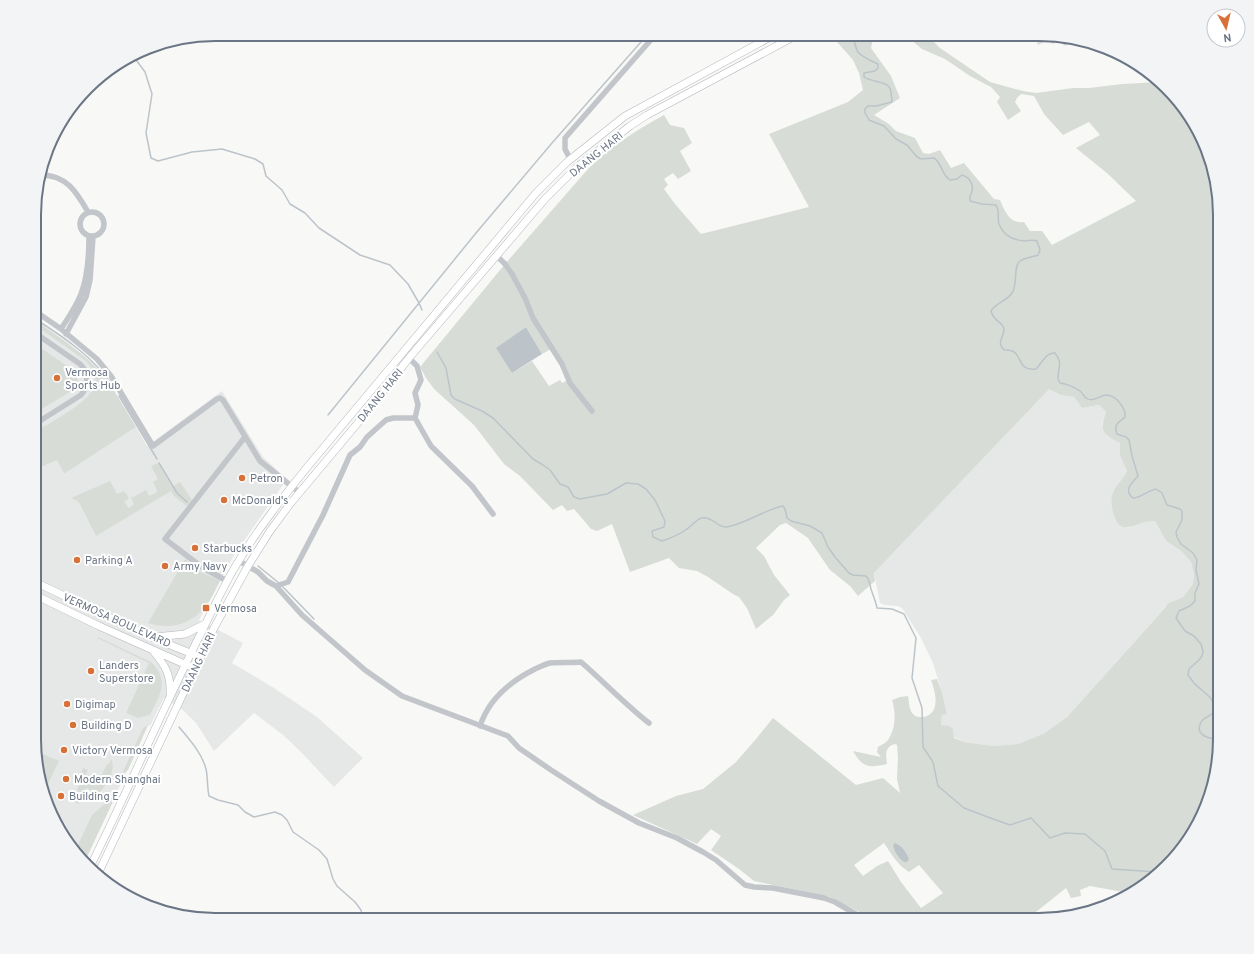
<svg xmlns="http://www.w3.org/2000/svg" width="1254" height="954" font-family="Overpass,sans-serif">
	<rect width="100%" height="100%" fill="#f8f8f6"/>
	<path fill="#e6e7e7" d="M35 320 75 349 90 362 111 386 35 434Z
		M1049 388 1061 395 1074 397 1082 408 1099 405 1106 412 1102 424 1107 436 1120 443V456L1127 471 1123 479 1116 487 1127 528 1147 521H1155L1166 541 1181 551 1191 562 1194 574 1193 584 1183 597 1167 604 1165 608 1067 717 1043 734 1018 744 993 746 964 742 954 737 953 729 941 725 942 714H947L942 692 933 663 921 638 902 608 898 606 885 605 880 603 874 573Z
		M222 391 263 457 287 479 234 555 199 620 243 643 232 663 274 688 317 717 363 758 334 787 300 751 283 735 254 713 214 751 196 723 184 711 164 698 150 726 148 725 85 861 53 819 34 751 35 470 57 460 64 474 136 427 147 446Z"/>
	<path fill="#d7ddd6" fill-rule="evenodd" d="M830 34H876L873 39 871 48 891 76 900 98 874 115 889 124 896 131 915 138 923 153 929 154 940 150 951 168 964 163 994 199 1000 200C1005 212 1010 224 1024 222L1030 231H1042L1052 245 1136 201 1108 174 1076 148 1100 135 1089 122 1063 135 1044 114 1034 96 1021 94 1017 98 1015 102 1021 111 1008 120 997 102 1000 97 991 87 970 76 945 59 922 49 904 34H926L940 48 990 82 1023 91 1036 93 1073 88H1089L1122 84 1160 82 1201 135 1220 215V751L1206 808 1175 858 1126 896 1123 892 1090 886 1080 890 1081 896 1071 898 1066 888 1026 920H971L966 912 950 920H875L830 897 754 881 739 869 711 850 721 836 711 829 697 844 633 815 676 796 703 789 736 762 756 739 773 718 856 785 883 778 900 793 897 779 898 757 897 745 895 744C884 747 886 755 887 764 869 768 863 768 853 751L881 757 877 752 878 747C881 745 886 743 888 740 896 728 896 713 892 700L900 697 908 696C909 702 909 710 913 714 916 717 918 717 922 717 941 715 936 693 931 680L937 679 942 692 947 714 942 715 941 725 950 726 953 729 954 738 964 742 993 746 1018 744 1043 734 1067 717 1165 608 1167 604 1183 597 1193 584 1194 574 1191 562 1181 551 1166 541 1155 521C1143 520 1138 526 1128 527 1122 528 1118 525 1116 520 1111 509 1109 497 1116 487 1120 481 1124 478 1127 471L1120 456V443C1103 434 1099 432 1106 412L1099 405 1082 408 1074 397 1061 395 1049 389 874 573 875 581 858 596 850 586 830 570 808 538 786 523 780 525 756 548 764 556 774 575 790 595 784 600 773 615 756 629 747 608 739 597 733 594 708 577 697 571 679 568 669 558 630 572 612 524 597 531 591 529 574 509 567 511 562 505 553 510 520 476 504 464 474 425 434 389 426 378 420 367 505 264 588 169C610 147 636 130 664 115L670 125 684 128 692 143 680 151 691 171 678 179 673 173 664 179 668 185 664 189 675 204 701 234 809 207 769 134 848 102 863 90 859 73 853 60ZM526 327 542 354 551 349 568 380 562 383 560 380 549 386 532 361 512 373 497 348ZM884 843 894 858 901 866 909 872 919 865 943 893 921 908 901 882 888 861 877 866 863 876 854 865ZM898 844 908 857H898L893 845Z
		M1034 34H1050L1076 41 1064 46 1061 41 1052 44 1050 39 1038 45Z
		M35 320C63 340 93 358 112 387 120 400 128 414 136 427L64 474 57 460 35 470V432C45 426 55 420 65 414 84 401 109 386 86 361L35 325Z
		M35 344 73 370C79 376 79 384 73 390L35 413Z
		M158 463 172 487 180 482 192 500 187 506 174 496 171 491 96 536 80 504 76 500 71 498 110 481 117 494 124 491 129 498 124 502 129 508 134 504 131 498 146 490 149 496 156 493 157 490 153 482 158 479 151 466Z
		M185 559 202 573 217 579 220 581C215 590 211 601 204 608 189 625 170 630 148 623Z
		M98 637 151 662C170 680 160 695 150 715L138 718 126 713 149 663 97 638Z
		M148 725 128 770 121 776 143 728Z
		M34 750 59 761 45 790 34 751Z
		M111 759C117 770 106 786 98 794L86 788 78 804 73 801 78 791 77 789 82 779 79 778 83 768 88 770 86 774 99 780 107 764H109Z
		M117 793 85 861 76 849 92 815Z"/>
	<path fill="#bcc4ca" d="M526 327 542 354 512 373 496 348Z
		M895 843C901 845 907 853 909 859L907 862H904C898 858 894 851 893 845Z"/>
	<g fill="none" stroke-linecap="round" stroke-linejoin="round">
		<path stroke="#bcc4ca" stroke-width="1.5" d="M850 34C856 40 854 46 858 52 863 58 872 61 878 64V68L875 71 864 73V77C872 83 890 80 891 92 891 96 892 98 892 102L876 106H868L865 109V113L869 120 884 126 896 139 907 145 917 157 921 159 934 158C942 163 941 174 950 180L957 179 962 175C972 178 975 188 970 196V201L982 204 996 205C1000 211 997 217 999 224 1003 235 1013 240 1024 241 1029 241 1032 239 1037 241L1040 250 1038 255C1033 257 1024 258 1020 261 1013 266 1018 285 1012 293 1007 301 995 303 991 311 993 321 1003 322 1004 329 1004 338 996 342 1004 350 1025 348 1014 372 1036 369 1042 363 1046 352 1055 353 1063 363 1058 367 1058 379L1060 383C1068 384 1074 387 1080 391 1083 393 1084 397 1086 398 1093 403 1100 395 1107 395 1117 396 1126 409 1125 417 1119 422 1113 425 1117 434L1126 437 1129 440 1132 456 1138 476C1132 483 1123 490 1133 498 1143 497 1146 491 1156 489L1162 493 1167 505 1180 509 1182 511V520L1176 532 1177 537 1181 544 1193 553 1197 560 1196 570 1199 584 1195 593V601L1190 606 1179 611 1176 618 1185 631 1194 636 1201 644 1203 651 1202 656 1199 660 1189 669 1188 675C1190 677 1192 681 1194 683 1200 690 1213 696 1214 706 1216 717 1205 715 1201 722 1194 736 1210 739 1220 739
			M134 57 145 72 152 94 146 133 151 158 158 161 192 152 222 149 255 159 263 164 266 176 282 190 290 204 305 213 319 228 360 255 390 265 408 284 419 303 422 310
			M35 319C64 337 93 357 112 385
			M437 352 446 368 451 395 455 399 482 411 493 418 533 459 543 465 550 470 560 484 568 487 574 497 580 499 607 494 626 483 638 484 646 489 655 500 665 521 664 527 652 531 653 537 662 541C671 538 679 535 687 529 692 526 696 519 702 518 713 516 717 528 727 527 747 523 764 510 783 506L785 509 787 518 791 521 810 526 822 533 828 547 835 557 849 573 853 575 866 576C871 581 869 585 872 592 874 598 876 602 877 608L892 609 904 614 916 638 912 678 922 708 923 747 933 762 938 786 964 808 985 816 1010 825 1031 818 1050 838 1065 833 1085 834 1105 851 1112 869 1157 872
			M119 396 157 459
			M328 415 476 233 552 143 648 34
			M159 463 177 493 187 502
			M258 566 279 583
			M283 587 314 619
			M179 727C189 739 202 753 206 769 208 778 207 787 209 796L218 800 238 805 245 812 254 817 275 812 282 815 287 820 293 832 319 850 327 859 333 879 337 886 355 902 361 910 363 920"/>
		<defs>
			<path id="major" d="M35 582 153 638 195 655
				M35 595 99 626 189 666
				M155 637 185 634 205 624
				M154 652C165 665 171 675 170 693
				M90 867C127 793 159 717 196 643 210 616 222 588 238 562 259 527 284 496 309 465L536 193 567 162 625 116 776 34
				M97 876 214 628 248 566 270 531 290 504 367 412 409 358 545 199 577 167 630 126 647 115 799 34"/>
		</defs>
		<use href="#major" stroke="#b4b7bc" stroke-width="8"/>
		<path stroke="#c2c5c9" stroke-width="5.5" d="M570 159 565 149V138L656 34
			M41 175C67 175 77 193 88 212
			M80 224a12 12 0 1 1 24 0a12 12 0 1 1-24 0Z
			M497 256 505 264 512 274 525 298 533 318 562 364 570 383 592 411
			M35 311 61 329 97 359 111 376 153 446 217 399 220 398 223 400 260 461 300 493
			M61 329C68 318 76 307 81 294 88 276 89 255 89 236
			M66 334 86 297 90 280 93 237
			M409 358 417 366 421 380 415 393 418 405 415 418
			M35 424 81 395C89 385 89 373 80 364L35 333
			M239 561 258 572 267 581 276 586 302 615 365 670 402 696 508 736 519 748 551 770 599 801 639 823 677 838 703 852 716 860 745 885 754 887 773 888 824 898 835 902 866 920
			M227 581 203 568 165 539 245 437
			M276 586 288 582 323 515 350 455 360 447 367 437 386 420 393 418H415L431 446 472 486 493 514
			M480 726C489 698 511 681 535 669 540 667 545 664 550 663 560 662 570 663 581 662 604 682 625 704 649 723"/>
		<use href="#major" stroke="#fff" stroke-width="7"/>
	</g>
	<g fill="#d67139" stroke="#fff" stroke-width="1.5">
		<circle cx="57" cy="378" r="4"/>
		<circle cx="242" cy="478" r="4"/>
		<circle cx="224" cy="500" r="4"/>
		<circle cx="195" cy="548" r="4"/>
		<circle cx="77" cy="560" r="4"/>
		<circle cx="165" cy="566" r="4"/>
		<rect x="202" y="604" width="8" height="8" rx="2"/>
		<circle cx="91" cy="671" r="4"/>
		<circle cx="67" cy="704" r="4"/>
		<circle cx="73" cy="725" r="4"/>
		<circle cx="64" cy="750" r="4"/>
		<circle cx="66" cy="779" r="4"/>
		<circle cx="61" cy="796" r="4"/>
	</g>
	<g text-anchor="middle" stroke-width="4" stroke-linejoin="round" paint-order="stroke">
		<g font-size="11" fill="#6a7585" stroke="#fff">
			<text transform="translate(596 154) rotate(-39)" y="4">DAANG HARI</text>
			<text transform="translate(380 395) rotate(-51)" y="4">DAANG HARI</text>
			<text transform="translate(117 620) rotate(24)" y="4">VERMOSA BOULEVARD</text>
			<text transform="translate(198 662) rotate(-65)" y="4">DAANG HARI</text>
		</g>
		<g font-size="11" fill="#6a7585" stroke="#fff" text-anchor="start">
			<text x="65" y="376">Vermosa<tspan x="65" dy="13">Sports Hub</tspan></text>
			<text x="250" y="482">Petron</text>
			<text x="232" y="504">McDonald's</text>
			<text x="203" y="552">Starbucks</text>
			<text x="85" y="564">Parking A</text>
			<text x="173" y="570">Army Navy</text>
			<text x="214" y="612">Vermosa</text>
			<text x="99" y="669">Landers<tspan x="99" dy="13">Superstore</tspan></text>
			<text x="75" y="708">Digimap</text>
			<text x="81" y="729">Building D</text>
			<text x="72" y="754">Victory Vermosa</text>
			<text x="74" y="783">Modern Shanghai</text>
			<text x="69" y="800">Building E</text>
		</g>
	</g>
	<path d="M0 0H1254V954H0ZM215 41H1039A174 174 0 0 1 1213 215V739A174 174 0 0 1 1039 913H215A174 174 0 0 1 41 739V215A174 174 0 0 1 215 41Z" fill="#f3f4f5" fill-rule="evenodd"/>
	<path fill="none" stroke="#6a7585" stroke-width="2" d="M215 41H1039A174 174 0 0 1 1213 215V739A174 174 0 0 1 1039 913H215A174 174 0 0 1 41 739V215A174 174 0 0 1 215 41Z"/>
	<g transform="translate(1226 28) rotate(172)"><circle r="19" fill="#ffffff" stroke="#c3c8ce"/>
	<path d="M0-3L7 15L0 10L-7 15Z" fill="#d67139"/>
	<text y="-6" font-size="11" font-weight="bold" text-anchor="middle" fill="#6a7585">N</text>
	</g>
</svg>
